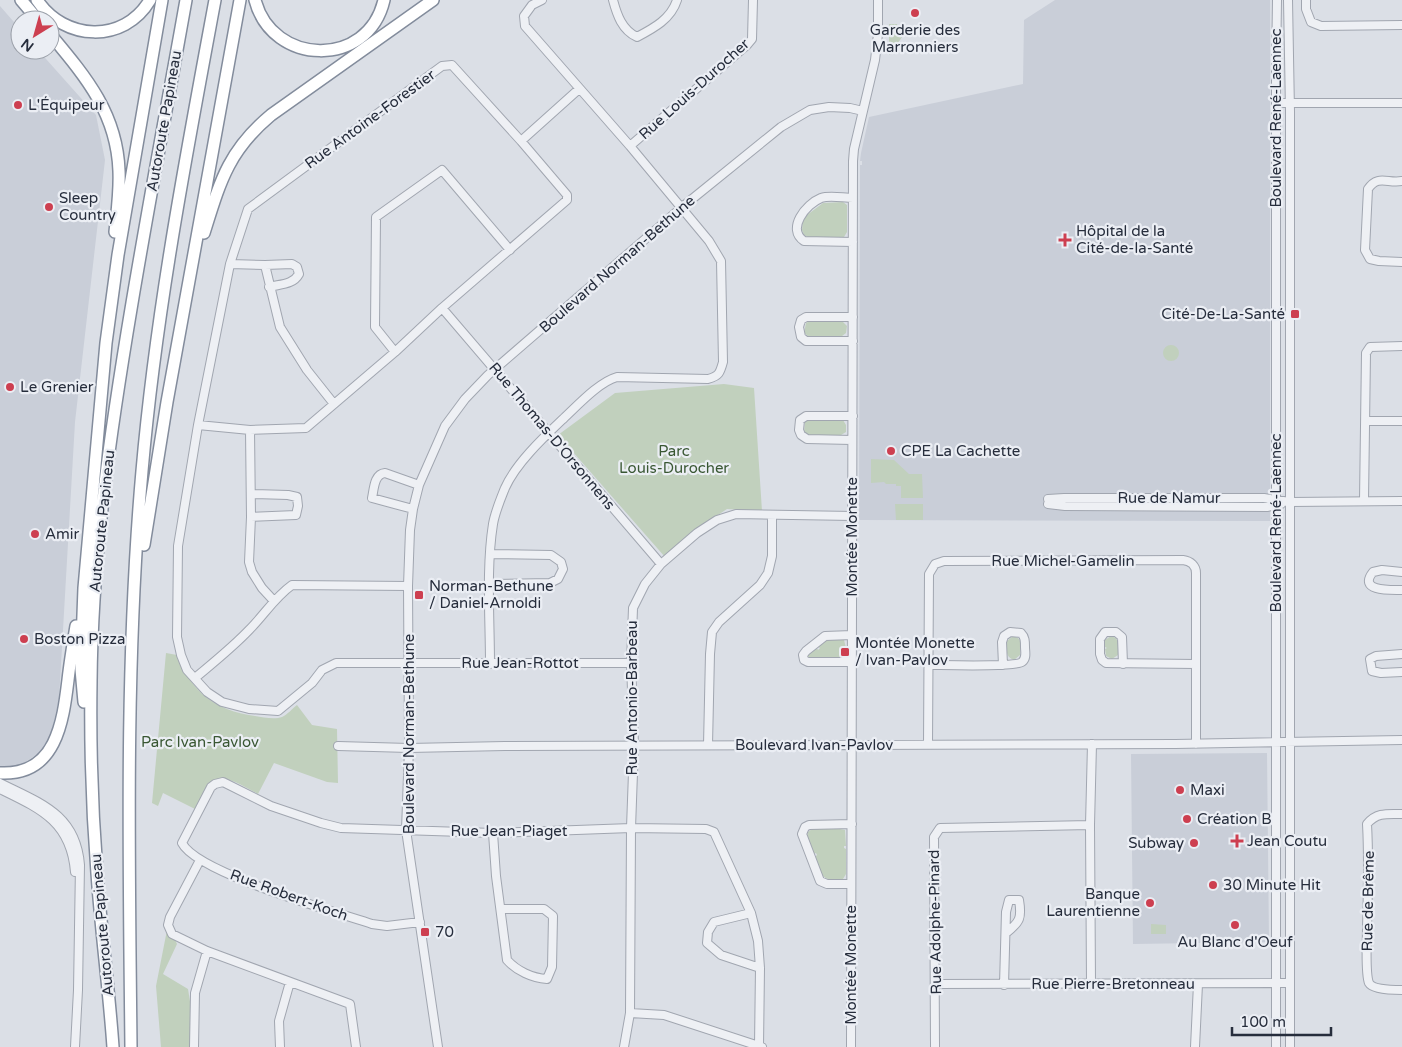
<svg xmlns="http://www.w3.org/2000/svg" width="1402" height="1047" font-family="'Varela Round',sans-serif">
	<rect width="100%" height="100%" fill="#dbdfe6"/>
	<path fill="#c9ced8" d="M1055 0H1270V521L859 520 860 165H862V161H860L861 153 869 117 1023 84 1024 20Z
		M0 6 20 29V50H38L96 115 105 160 75 422 59 699 51 734 40 752 18 767 0 766Z
		M1267 753 1269 942 1133 944 1131 754Z"/>
	<path fill="#c1d0bd" d="M889 24H897L899 36 902 37 898 43 901 47 896 53 894 50 889 55Z
		M823 203 843 202 847 205V232L844 237H808L804 235 802 230 803 218Z
		M810 321 843 322 847 326 846 333 842 336H808L804 333 806 323Z
		M1163 353a8 8 0 1 1 16 0a8 8 0 1 1-16 0Z
		M724 384 754 388 762 511 727 509 695 530 665 557 558 435 615 393Z
		M810 420H843L846 425V432L841 435H807L804 432 805 422Z
		M871 459 894 460 909 474H922L923 498H901V486H896V484H886L884 482 871 483Z
		M895 504H923V520H896Z
		M1013 636 1018 638 1021 642 1020 655 1014 660C1005 657 1006 648 1007 641Z
		M1111 636 1116 638 1118 642V655L1112 659 1106 656 1105 649 1107 648 1105 647V640Z
		M828 639 844 640 846 648H843V652L846 653 844 656 841 658 808 657V655L817 648 818 650 820 648 818 647Z
		M166 653 177 655C193 693 214 710 255 716 263 717 274 720 282 717 287 715 293 708 297 705L312 725 337 729 338 783 327 782 274 763 258 794C220 773 216 770 195 809L163 793 158 806 152 803Z
		M812 829H840L845 830 846 846H844V848L846 849V874L843 879C820 882 822 875 815 857L817 855 816 853 814 854 807 836 808 832Z
		M1151 924 1166 925V934H1151Z
		M168 925 177 944 163 974 188 989 193 1020 194 1047H161L156 986Z"/>
	<g fill="none" stroke-linecap="round" stroke-linejoin="round">
		<defs>
			<path id="minor" d="M613 0C617 15 622 30 637 37 654 28 671 19 677 0
				M1288 0 1290 111V1047
				M1306 0V9L1311 22 1321 26 1402 25
				M1276 103H1402
				M521 141 579 89
				M630 146 747 45 752 39 753 0
				M1402 181C1388 184 1378 174 1368 189L1365 250 1370 259 1379 261 1402 262
				M853 198C843 198 830 195 821 198 806 204 786 229 804 241L853 242
				M230 264 265 265 280 327 307 370 334 404
				M265 265 292 264 297 267 299 274C293 285 280 284 269 287
				M442 308 661 564
				M853 341H806L801 337 799 327 801 320 806 317H853
				M395 352 375 327 376 217 442 170 510 250
				M1366 421H1402
				M198 425 250 430 306 428 395 352 442 308 567 200V195L521 141 452 65 442 66 248 209 230 264 198 425 178 546 177 637 181 655 187 670 207 692 222 702 249 709 278 711 312 683 322 670 336 663H631
				M250 430 251 517 249 562 252 572 262 588 274 601
				M852 440 807 439 801 435 799 430 800 420 806 416H853
				M251 494 288 495 297 497 298 506 296 515 251 517
				M1048 499 1064 498H1264L1290 502 1402 501
				M1364 500 1366 353 1370 347 1402 346
				M1048 504 1065 506 1267 507 1281 504
				M413 509 372 498C374 489 374 474 385 473L419 485
				M1402 572 1382 570 1373 572C1357 592 1392 590 1402 590
				M490 584 550 583 558 579 563 569 561 562 551 555 491 554
				M1402 654 1376 656 1370 659 1372 671 1381 673 1402 672
				M852 662H808L804 660 803 655 806 651 825 636 852 635
				M490 664C490 619 486 568 493 524 495 512 501 498 505 488 516 463 544 437 564 418 578 405 599 382 617 377L708 379C719 376 720 373 723 362L721 261 709 241 630 146 525 26 524 16 532 5 542 0
				M1123 664 1122 637 1116 632H1105L1100 639V654L1102 660 1106 663 1196 664
				M930 665C943 665 1016 667 1022 662 1027 658 1025 652 1025 647 1025 641 1025 637 1021 633L1010 632 1004 636 1002 642 1003 665
				M195 678C214 662 233 647 250 629 264 615 275 597 292 585L408 586
				M708 745 710 654 712 632 719 622 760 585 768 573 772 556V515
				M928 745 929 574 935 564 944 561 1183 560C1191 561 1196 566 1196 573V744
				M338 746 409 748 505 746 1175 744 1402 740
				M0 783C40 803 76 814 80 865L78 990 75 1047
				M0 789C41 809 71 822 75 872
				M1402 814C1388 814 1377 812 1367 824 1369 859 1368 894 1367 928 1367 940 1365 973 1369 983 1373 990 1395 990 1402 990
				M493 833 496 876 507 960C517 971 532 978 547 979L552 967 553 916 544 909H501
				M200 860 170 917 168 925 172 934 207 951 350 1004 356 1047
				M851 884H827L820 881 802 834 805 827 809 825 852 824
				M751 913 714 922 708 932 707 943 721 955 760 968
				M420 922 387 926 372 924C336 912 197 873 182 843L211 787 215 784 223 782 271 806 321 823 341 828 493 833 631 828 706 829 714 832 751 913 758 941 760 968 759 1046
				M1091 983 1090 825 1092 744
				M936 984 1290 983
				M1004 985 1006 912 1009 900H1019C1022 918 1020 922 1006 933
				M630 1013 664 1015 762 1047
				M194 1047 195 993 207 951
				M280 1047 279 1021 290 982
				M438 1047 406 830 409 748 408 586 410 530 413 509 419 485 445 426 465 399 488 375 681 208 781 127 810 110 829 107 850 108 863 111
				M624 1047 630 1013 631 828 634 745 631 663 633 608 645 584 661 564 697 533 717 520 736 514 853 516
				M851 1047 853 161 854 149 875 60 878 34V0
				M935 1047 934 837 940 828 1090 825
				M1195 1047 1198 984
				M1276 1047V68L1277 0"/>
			<path id="highway" d="M21 0 38 20
				M37 0C64 41 124 44 150 0
				M255 0C272 66 368 69 384 0
				M50 34C85 76 117 113 119 171 120 191 117 212 115 232
				M204 233C220 182 228 151 271 115L433 0
				M144 545 167 402 240 0
				M84 702 81 669 84 588 106 343 118 255 162 0
				M0 773C56 776 63 722 68 680 70 662 73 644 76 626
				M113 1047C109 989 101 931 97 873 92 809 90 746 91 682 92 554 111 428 132 303 149 202 168 101 186 0
				M131 1047C129 855 125 662 142 471 156 312 186 156 215 0"/>
		</defs>
		<use href="#minor" stroke="#a1a6b0" stroke-width="10"/>
		<use href="#highway" stroke="#838c9c" stroke-width="14"/>
		<use href="#minor" stroke="#eef0f4" stroke-width="8"/>
		<use href="#highway" stroke="#fff" stroke-width="11"/>
	</g>
	<g fill="#cd3f50" stroke="#ebeef4" stroke-width="2">
		<circle cx="915" cy="13" r="5"/>
		<circle cx="18" cy="105" r="5"/>
		<circle cx="49" cy="207" r="5"/>
		<path d="M1062.5 232.5h5v5h5v5h-5v5h-5v-5h-5v-5h5z"/>
		<rect x="1290" y="309" width="10" height="10" rx="2.5"/>
		<circle cx="10" cy="387" r="5"/>
		<circle cx="891" cy="451" r="5"/>
		<circle cx="35" cy="534" r="5"/>
		<rect x="414" y="590" width="10" height="10" rx="2.5"/>
		<circle cx="24" cy="639" r="5"/>
		<rect x="840" y="647" width="10" height="10" rx="2.5"/>
		<circle cx="1180" cy="790" r="5"/>
		<circle cx="1187" cy="819" r="5"/>
		<path d="M1234.5 833.5h5v5h5v5h-5v5h-5v-5h-5v-5h5z"/>
		<circle cx="1194" cy="843" r="5"/>
		<circle cx="1213" cy="885" r="5"/>
		<circle cx="1150" cy="903" r="5"/>
		<circle cx="1235" cy="925" r="5"/>
		<rect x="420" y="927" width="10" height="10" rx="2.5"/>
	</g>
	<g text-anchor="middle" stroke-width="4.5" stroke-linejoin="round" paint-order="stroke">
		<g font-size="15" fill="#262d3c" stroke="#ebeef4" text-anchor="start">
			<text x="915" y="35" text-anchor="middle">Garderie des<tspan x="915" dy="17">Marronniers</tspan></text>
			<text x="28" y="110">L'Équipeur</text>
			<text x="59" y="203">Sleep<tspan x="59" dy="17">Country</tspan></text>
			<text x="1076" y="236">Hôpital de la<tspan x="1076" dy="17">Cité-de-la-Santé</tspan></text>
			<text x="1285" y="319" text-anchor="end">Cité-De-La-Santé</text>
			<text x="20" y="392">Le Grenier</text>
			<text x="901" y="456">CPE La Cachette</text>
			<text x="45" y="539">Amir</text>
			<text x="429" y="591">Norman-Bethune<tspan x="429" dy="17">/ Daniel-Arnoldi</tspan></text>
			<text x="34" y="644">Boston Pizza</text>
			<text x="855" y="648">Montée Monette<tspan x="855" dy="17">/ Ivan-Pavlov</tspan></text>
			<text x="1190" y="795">Maxi</text>
			<text x="1197" y="824">Création B</text>
			<text x="1247" y="846">Jean Coutu</text>
			<text x="1184" y="848" text-anchor="end">Subway</text>
			<text x="1223" y="890">30 Minute Hit</text>
			<text x="1140" y="899" text-anchor="end">Banque<tspan x="1140" dy="17">Laurentienne</tspan></text>
			<text x="435" y="937">70</text>
			<text x="1235" y="947" text-anchor="middle">Au Blanc d'Oeuf</text>
		</g>
		<g font-size="15" fill="#262d3c" stroke="#ebeef4">
			<text transform="translate(694 89) rotate(-42)" y="5">Rue Louis-Durocher</text>
			<text transform="translate(1276 118) rotate(-90)" y="5">Boulevard René-Laennec</text>
			<text transform="translate(370 119) rotate(-36)" y="5">Rue Antoine-Forestier</text>
			<text transform="translate(164 121) rotate(-80)" y="5">Autoroute Papineau</text>
			<text transform="translate(617 264) rotate(-41)" y="5">Boulevard Norman-Bethune</text>
			<text transform="translate(552 436) rotate(50)" y="5">Rue Thomas-D'Orsonnens</text>
			<text x="1169" y="503">Rue de Namur</text>
			<text transform="translate(102 521) rotate(-84)" y="5">Autoroute Papineau</text>
			<text transform="translate(1276 523) rotate(-90)" y="5">Boulevard René-Laennec</text>
			<text transform="translate(852 537) rotate(-90)" y="5">Montée Monette</text>
			<text x="1063" y="566">Rue Michel-Gamelin</text>
			<text x="520" y="668">Rue Jean-Rottot</text>
			<text transform="translate(632 698) rotate(-90)" y="5">Rue Antonio-Barbeau</text>
			<text transform="translate(409 734) rotate(-90)" y="5">Boulevard Norman-Bethune</text>
			<text x="814" y="750">Boulevard Ivan-Pavlov</text>
			<text x="509" y="836">Rue Jean-Piaget</text>
			<text transform="translate(289 895) rotate(20)" y="5">Rue Robert-Koch</text>
			<text transform="translate(1368 901) rotate(-89)" y="5">Rue de Brême</text>
			<text transform="translate(935 922) rotate(-91)" y="5">Rue Adolphe-Pinard</text>
			<text transform="translate(102 925) rotate(-95)" y="5">Autoroute Papineau</text>
			<text transform="translate(851 965) rotate(-90)" y="5">Montée Monette</text>
			<text x="1113" y="989">Rue Pierre-Bretonneau</text>
		</g>
		<g font-size="15" fill="#395733" stroke="#ebeef4">
			<text x="674" y="456">Parc<tspan x="674" dy="17">Louis-Durocher</tspan></text>
			<text x="200" y="747">Parc Ivan-Pavlov</text>
		</g>
	</g>
	<g transform="translate(35 35) rotate(217)"><circle r="24" fill="#ebeef4" stroke="#9ca1aa"/>
	<path d="M0-4L9 19L0 12L-9 19Z" fill="#cd3f50"/>
	<text y="-8" font-size="14" font-weight="bold" text-anchor="middle" fill="#262d3c">N</text>
	</g>
	<path d="M1232 1027v8h99v-8" fill="none" stroke="#262d3c" stroke-width="2.5"/>
	<text x="1240" y="1027" font-size="15" fill="#262d3c" stroke="#ebeef4" stroke-width="4" paint-order="stroke">100 m</text>
</svg>
